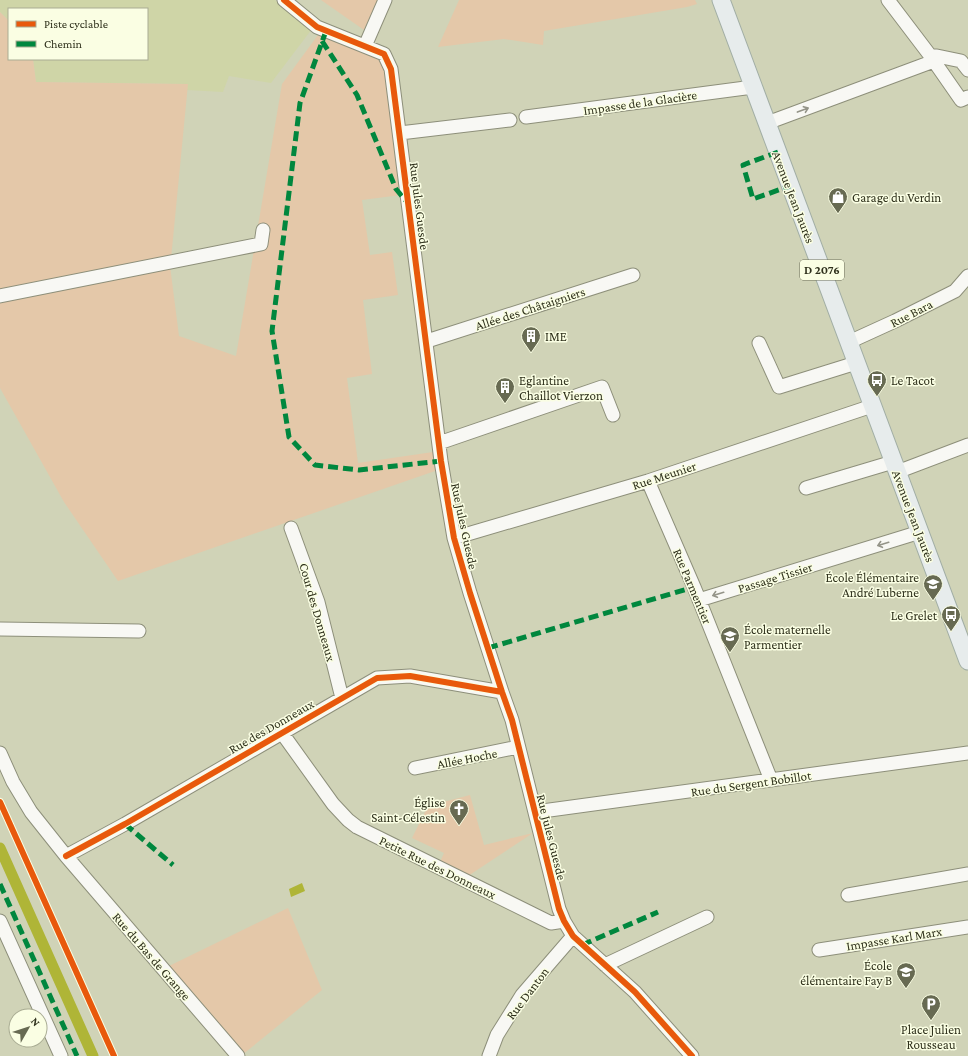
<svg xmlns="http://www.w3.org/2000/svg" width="968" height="1056" font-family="'Crimson Pro',serif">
	<rect width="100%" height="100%" fill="#d0d3b7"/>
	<path fill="#cfd5a7" d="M0 0H275L312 29 271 83 229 76 223 92 187 90V84L36 82 33 59H147V9H9V21L0 12Z"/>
	<path fill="#e4c8a9" d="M321 0H378L364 30Z
		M459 0H695L697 4 687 7 544 31 543 45 504 39 438 47Z
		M0 12 9 21V59H33L36 82 188 84 171 259 0 293Z
		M318 35 372 55 385 63 401 195 362 200 370 255 392 252 398 295 363 300 372 374 347 378 358 463 433 452 435 471 118 581 64 502 0 388V299L170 266 179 336 236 356 282 84Z
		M470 795 484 845 533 833 468 876 440 862 444 853 412 838 428 806Z
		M288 908 322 990 242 1055 167 967Z"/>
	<path fill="#afb537" d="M302 883 305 891 291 897 289 889Z"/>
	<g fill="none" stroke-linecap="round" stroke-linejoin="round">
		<path stroke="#afb537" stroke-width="11" d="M0 848 93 1056"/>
		<defs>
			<path id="minor" d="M284 0 317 27 384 54 391 69 441 461 454 538 470 593 502 692 512 720 559 909 564 921 573 936 635 992 692 1056
				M888 0 929 54 961 100 968 97
				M365 46 385 0
				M930 56H937L961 61 968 70
				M526 117 753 87
				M767 123 934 61
				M400 133 510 120
				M0 296 261 244 263 230
				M427 341 633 275
				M849 342 895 321 955 291 968 276
				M759 343 779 387 856 363
				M439 443 602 387 613 415
				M897 472 968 445
				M648 481 694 587 771 780
				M806 488 893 462
				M291 528 318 602 342 698
				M454 538 648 481 872 406
				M699 600 920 532
				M0 629 139 631
				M282 733 333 804 348 820 357 827 551 923 564 921
				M0 753 13 782 31 812 66 856 238 1056
				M415 768 518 747
				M535 812 968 753
				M66 856 125 824 377 678 410 676 502 692
				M848 895 968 874
				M0 921 61 1056
				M819 950 968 927
				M605 965 707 917
				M489 1056 497 1035 522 995 573 936"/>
			<path id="major" d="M721 0 968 661"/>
		</defs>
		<use href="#minor" stroke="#8d8f7a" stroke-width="15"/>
		<use href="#major" stroke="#a2aea5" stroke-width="19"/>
		<use href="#minor" stroke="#f8f8f4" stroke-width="13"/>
		<use href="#major" stroke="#e7ecec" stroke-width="17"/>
		<path stroke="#00873e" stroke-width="5" stroke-dasharray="10 5" stroke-linecap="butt" d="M326 31 300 103 272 331 289 437 315 465 359 470 441 461
			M322 41 357 95 396 189 407 202
			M778 152 743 165 753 199 790 186
			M488 648 694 587
			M125 824 173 865
			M0 884 77 1056
			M582 945 658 912"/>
		<defs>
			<path id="cycleway" d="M284 0 317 27 384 54 391 69 441 461 454 538 470 593 502 692 512 720 559 909 564 921 573 936 635 992 692 1056
				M0 802 114 1056
				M66 856 125 824 377 678 410 676 502 692"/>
		</defs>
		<use href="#cycleway" stroke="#fafee3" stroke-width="8"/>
		<use href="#cycleway" stroke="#e8590c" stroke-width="6"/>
	</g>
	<defs><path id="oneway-shaft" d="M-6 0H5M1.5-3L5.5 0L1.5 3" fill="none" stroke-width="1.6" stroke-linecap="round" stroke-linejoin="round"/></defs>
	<g stroke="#949488">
		<use href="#oneway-shaft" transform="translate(803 110) rotate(-20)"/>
		<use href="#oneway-shaft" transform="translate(883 544) rotate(163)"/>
		<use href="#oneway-shaft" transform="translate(718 594) rotate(163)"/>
	</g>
	<defs>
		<symbol id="shop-pin" viewBox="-11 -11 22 30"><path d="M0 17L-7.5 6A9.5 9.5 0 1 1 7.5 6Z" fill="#676a52" stroke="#fafee3"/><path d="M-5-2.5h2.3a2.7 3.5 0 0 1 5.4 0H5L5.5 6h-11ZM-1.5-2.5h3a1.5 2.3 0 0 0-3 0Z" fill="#fff"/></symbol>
		<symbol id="building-pin" viewBox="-11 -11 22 30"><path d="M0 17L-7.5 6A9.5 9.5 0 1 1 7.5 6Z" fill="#676a52" stroke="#fafee3"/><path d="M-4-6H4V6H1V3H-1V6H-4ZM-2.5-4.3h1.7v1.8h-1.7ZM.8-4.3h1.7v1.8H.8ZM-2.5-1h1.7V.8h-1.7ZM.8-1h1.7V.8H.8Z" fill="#fff"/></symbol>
		<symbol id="bus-pin" viewBox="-11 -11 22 30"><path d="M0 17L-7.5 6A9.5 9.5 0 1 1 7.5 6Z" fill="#676a52" stroke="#fafee3"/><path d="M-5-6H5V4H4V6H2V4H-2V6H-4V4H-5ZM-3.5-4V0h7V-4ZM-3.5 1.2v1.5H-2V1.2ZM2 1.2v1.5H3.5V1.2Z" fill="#fff"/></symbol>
		<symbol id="school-pin" viewBox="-11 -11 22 30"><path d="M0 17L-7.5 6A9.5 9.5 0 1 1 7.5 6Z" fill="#676a52" stroke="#fafee3"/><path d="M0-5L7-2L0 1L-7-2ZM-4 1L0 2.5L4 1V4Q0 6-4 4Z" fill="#fff"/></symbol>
		<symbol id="church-pin" viewBox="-11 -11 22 30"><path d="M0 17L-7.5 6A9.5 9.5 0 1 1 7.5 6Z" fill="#676a52" stroke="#fafee3"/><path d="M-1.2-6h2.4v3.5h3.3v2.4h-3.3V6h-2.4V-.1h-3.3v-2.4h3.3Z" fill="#fff"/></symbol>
		<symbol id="parking-pin" viewBox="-11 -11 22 30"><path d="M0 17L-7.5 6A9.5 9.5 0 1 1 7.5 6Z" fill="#676a52" stroke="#fafee3"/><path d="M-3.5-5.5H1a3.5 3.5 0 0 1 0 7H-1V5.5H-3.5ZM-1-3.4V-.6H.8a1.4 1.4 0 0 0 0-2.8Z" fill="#fff"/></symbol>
	</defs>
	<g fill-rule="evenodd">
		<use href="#shop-pin" x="827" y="186" width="22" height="30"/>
		<use href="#building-pin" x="520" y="325" width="22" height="30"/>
		<use href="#bus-pin" x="866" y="369" width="22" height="30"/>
		<use href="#building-pin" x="494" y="376" width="22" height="30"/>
		<use href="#school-pin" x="922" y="573" width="22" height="30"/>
		<use href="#bus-pin" x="940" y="604" width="22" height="30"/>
		<use href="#school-pin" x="719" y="625" width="22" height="30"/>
		<use href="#church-pin" x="448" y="798" width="22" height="30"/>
		<use href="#school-pin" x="895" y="961" width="22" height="30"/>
		<use href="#parking-pin" x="920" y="993" width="22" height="30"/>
	</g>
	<g text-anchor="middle" stroke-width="3" stroke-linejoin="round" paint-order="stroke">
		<rect fill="#fafee3" stroke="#6c6e58" stroke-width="1" x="800" y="260" width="44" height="20" rx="3"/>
		<g font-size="12" font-weight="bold" fill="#2f311c">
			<text x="822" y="274">D 2076</text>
		</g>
		<g font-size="13" fill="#2f311c" stroke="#fafee3">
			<text transform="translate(640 102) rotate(-8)" y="5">Impasse de la Glacière</text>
			<text transform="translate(794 197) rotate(69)" y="5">Avenue Jean Jaurès</text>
			<text transform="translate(420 206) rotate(83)" y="5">Rue Jules Guesde</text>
			<text transform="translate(530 308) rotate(-18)" y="5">Allée des Châtaigniers</text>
			<text transform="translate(911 313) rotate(-27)" y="5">Rue Bara</text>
			<text transform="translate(664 475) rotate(-18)" y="5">Rue Meunier</text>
			<text transform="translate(914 516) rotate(69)" y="5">Avenue Jean Jaurès</text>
			<text transform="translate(465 526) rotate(78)" y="5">Rue Jules Guesde</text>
			<text transform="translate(775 577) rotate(-17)" y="5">Passage Tissier</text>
			<text transform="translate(693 586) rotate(67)" y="5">Rue Parmentier</text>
			<text transform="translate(318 612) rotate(74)" y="5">Cour des Donneaux</text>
			<text transform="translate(271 726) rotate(-30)" y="5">Rue des Donneaux</text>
			<text transform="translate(467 758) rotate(-11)" y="5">Allée Hoche</text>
			<text transform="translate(751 783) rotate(-8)" y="5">Rue du Sergent Bobillot</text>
			<text transform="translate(552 837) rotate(76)" y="5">Rue Jules Guesde</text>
			<text transform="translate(438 867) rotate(26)" y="5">Petite Rue des Donneaux</text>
			<text transform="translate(894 938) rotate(-9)" y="5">Impasse Karl Marx</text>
			<text transform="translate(152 956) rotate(49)" y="5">Rue du Bas de Grange</text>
			<text transform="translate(527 993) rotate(-53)" y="5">Rue Danton</text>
		</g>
		<g font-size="13" fill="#2f311c" stroke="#fafee3" text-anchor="start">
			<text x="852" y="202">Garage du Verdin</text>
			<text x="545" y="341">IME</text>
			<text x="519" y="385">Eglantine<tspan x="519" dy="15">Chaillot Vierzon</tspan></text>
			<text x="891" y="385">Le Tacot</text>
			<text x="919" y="582" text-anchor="end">École Élémentaire<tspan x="919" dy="15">André Luberne</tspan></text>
			<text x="937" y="620" text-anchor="end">Le Grelet</text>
			<text x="744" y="634">École maternelle<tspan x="744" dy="15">Parmentier</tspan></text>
			<text x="445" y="807" text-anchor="end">Église<tspan x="445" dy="15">Saint-Célestin</tspan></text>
			<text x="892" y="970" text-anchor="end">École<tspan x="892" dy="15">élémentaire Fay B</tspan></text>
			<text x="931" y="1034" text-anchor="middle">Place Julien<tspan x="931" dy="15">Rousseau</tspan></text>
		</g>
	</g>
	<rect x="8" y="8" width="140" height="52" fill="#fafee3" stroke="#a9ac93"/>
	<rect x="16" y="21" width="20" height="6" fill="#e8590c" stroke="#a9ac93"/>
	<text x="44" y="28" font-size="12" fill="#2f311c">Piste cyclable</text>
	<rect x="16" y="41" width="20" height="6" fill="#00873e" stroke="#a9ac93"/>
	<text x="44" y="48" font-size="12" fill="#2f311c">Chemin</text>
	<g transform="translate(28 1028) rotate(51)"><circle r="19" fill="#fafee3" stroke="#a9ac93"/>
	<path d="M0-3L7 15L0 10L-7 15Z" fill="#676a52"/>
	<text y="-6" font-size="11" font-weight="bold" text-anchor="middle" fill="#2f311c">N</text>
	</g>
</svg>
